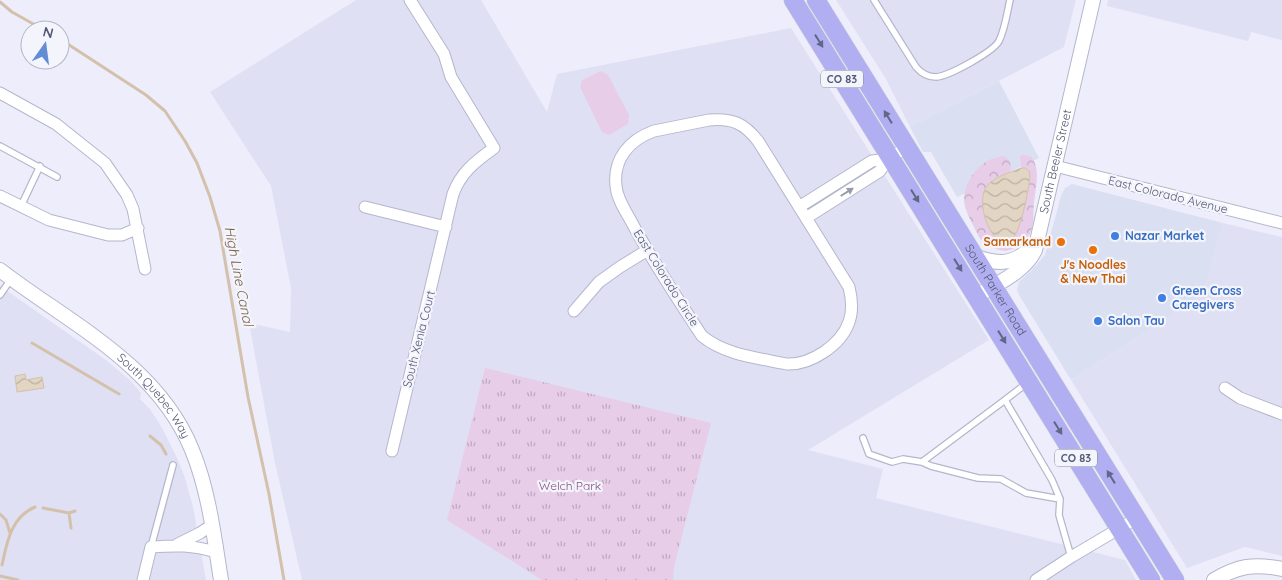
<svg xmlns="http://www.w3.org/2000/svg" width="1282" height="580" font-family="Quicksand,sans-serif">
	<defs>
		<pattern id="grass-tufts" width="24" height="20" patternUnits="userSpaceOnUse" patternTransform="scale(1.25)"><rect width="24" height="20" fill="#e7cde8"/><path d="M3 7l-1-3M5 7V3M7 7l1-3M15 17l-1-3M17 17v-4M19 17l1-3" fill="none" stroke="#bea9c1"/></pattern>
		<pattern id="forest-crowns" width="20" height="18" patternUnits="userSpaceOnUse" patternTransform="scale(1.25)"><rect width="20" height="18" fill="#e7cde8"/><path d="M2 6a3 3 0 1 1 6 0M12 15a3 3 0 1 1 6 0" fill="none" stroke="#bea9c1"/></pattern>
		<pattern id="water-waves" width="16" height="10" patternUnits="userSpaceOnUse" patternTransform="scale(1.25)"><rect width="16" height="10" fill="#e3d5c3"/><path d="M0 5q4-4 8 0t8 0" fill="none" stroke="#bbb0a3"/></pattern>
	</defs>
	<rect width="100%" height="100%" fill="#eeedfb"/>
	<path fill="#dfe0f4" d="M356 0H481L547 112 557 74 791 28 989 340 808 450 883 469 876 498 1125 560 1136 580H302L275 463 249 323 290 332 291 288 271 186 210 92Z
		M836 0H1076L1064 47 910 127 886 79Z
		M1108 0H1282V40L1251 32 1248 41 1107 6Z
		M1223 223 1282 237V556L1245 547 1187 568 1071 380 1203 294Z
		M0 286 106 360 130 380 141 393 140 399 150 409 161 426 178 460 185 478 193 507 206 580H0Z"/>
	<path fill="#dae0f1" d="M999 81 1039 158 957 197 931 152H923L910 127Z
		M1072 184 1223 223 1203 294 1071 380 1019 295 1017 290 1019 282 1031 271 1045 255 1061 196 1065 188Z"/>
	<path fill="url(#grass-tufts)" d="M485 368 711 423 674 567 673 580H542L447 520Z"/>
	<path fill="url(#forest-crowns)" d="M1021 155C1026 155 1029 155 1032 158 1041 170 1035 190 1034 203 1033 210 1034 216 1033 222 1032 240 1014 256 996 249 987 246 981 242 977 233 972 223 965 211 964 201 963 186 975 167 989 160 993 158 999 157 1004 156 1011 161 1012 164 1010 173L1023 178 1020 157Z"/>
	<path fill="#e7cde8" d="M601 71 608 75 629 115 628 124 609 135 602 132 580 87 582 80Z"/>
	<path fill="url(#water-waves)" stroke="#d3c1ab" d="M1021 168H1026L1029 171 1030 176C1029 188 1021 231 1012 239 995 255 973 204 987 186 995 176 1010 173 1021 168Z
		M25 374 26 380 42 377 44 388 17 392 15 376Z"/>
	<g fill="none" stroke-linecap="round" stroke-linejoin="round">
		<path stroke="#d3c1ab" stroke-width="3" d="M0 2 12 12 44 30
			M60 39 146 95 165 111 185 141 197 163 210 197 220 231 248 397 269 494 284 580
			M32 343 119 394
			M150 436 161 445 166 454
			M43 508 69 513 75 511
			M69 513 71 528
			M0 514 6 520 10 533
			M2 565C7 542 11 517 35 507
			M0 576 18 580"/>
		<defs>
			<path id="service" d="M874 0 916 67C921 73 927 77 936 77 949 76 993 52 999 41 1005 29 1007 13 1010 0
				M0 146 57 177
				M21 206 40 166
				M0 295 11 279
				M1027 383 1005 400 1052 480 1060 499 1059 515 1071 557
				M1005 400 922 462 931 466 978 478 1001 479 1026 493 1060 499
				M863 438 869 454 892 462 903 459 922 462
				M151 547 173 465"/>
			<path id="minor" d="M0 93 56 124 105 163 127 195 133 209 145 269
				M709 120C732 118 744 123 758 141L849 287C852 299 853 311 849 322 841 345 811 365 787 364 758 358 725 355 702 336 677 298 652 261 631 221 625 210 617 199 616 186 613 159 629 140 654 131Z
				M1055 166 1282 223
				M0 196 49 220 108 235H122L138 228
				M365 207 446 227
				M799 207 872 161 888 159 907 147
				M806 218 880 171 888 159
				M574 311 599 282 620 267 646 251
				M1225 388 1240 398 1282 414
				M392 451 453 194C461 172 476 161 494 148L451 77 444 54 410 0
				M178 544 200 533 212 525
				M143 580 151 547C178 545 191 545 216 552
				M1036 580 1071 557 1137 518"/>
			<g id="tertiary">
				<path d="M974 256C994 264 1013 266 1029 249"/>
				<path id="s1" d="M0 270C69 323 158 365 192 450 209 491 214 537 221 580"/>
				<path id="s2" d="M977 296C996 284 1025 272 1035 250L1093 0"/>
				<path d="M1214 580C1238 566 1254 563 1282 569"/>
			</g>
			<g id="primary">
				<path d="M793 0 1151 580"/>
				<path id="s3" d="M816 0 1175 580"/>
			</g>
		</defs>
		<use href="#service" stroke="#b4b7cc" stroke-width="8"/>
		<use href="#minor" stroke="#b4b7cc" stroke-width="13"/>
		<use href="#tertiary" stroke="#b4b7cc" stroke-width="16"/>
		<use href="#primary" stroke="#cbced5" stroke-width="19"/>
		<use href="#service" stroke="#fff" stroke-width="5.5"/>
		<use href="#minor" stroke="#fff" stroke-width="11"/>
		<use href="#tertiary" stroke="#fff" stroke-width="14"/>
		<use href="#primary" stroke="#b1aff1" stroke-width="18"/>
	</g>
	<defs><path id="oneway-solid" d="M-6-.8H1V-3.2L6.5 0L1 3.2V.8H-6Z" transform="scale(1.25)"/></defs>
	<g fill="#606787">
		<use href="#oneway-solid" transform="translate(819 41) rotate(58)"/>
		<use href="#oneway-solid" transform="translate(888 117) rotate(-122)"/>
		<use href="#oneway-solid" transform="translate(915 196) rotate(58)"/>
		<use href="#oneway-solid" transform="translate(958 265) rotate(58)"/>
		<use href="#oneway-solid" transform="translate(1002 337) rotate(58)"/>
		<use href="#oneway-solid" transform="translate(1058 428) rotate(58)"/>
		<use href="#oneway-solid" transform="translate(1111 477) rotate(-122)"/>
	</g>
	<use fill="#979cac" href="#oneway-solid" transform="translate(847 192) rotate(-32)"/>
	<g fill="#3f7fe0" stroke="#f4f4fd" stroke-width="2">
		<circle cx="1115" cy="236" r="5"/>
		<circle cx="1162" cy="298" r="5"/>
		<circle cx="1098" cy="321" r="5"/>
	</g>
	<g fill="#e8710a" stroke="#f4f4fd" stroke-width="2">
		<circle cx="1061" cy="242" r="5"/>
		<circle cx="1093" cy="250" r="5"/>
	</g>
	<g text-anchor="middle" stroke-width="4.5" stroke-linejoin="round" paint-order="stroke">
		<g fill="#f4f4fd" stroke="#83889d" stroke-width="1">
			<rect x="821" y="70.5" width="42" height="17" rx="4"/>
			<rect x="1055" y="449.5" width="42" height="17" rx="4"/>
		</g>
		<g font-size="11" font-weight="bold" fill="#525a74">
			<text x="842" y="83">CO 83</text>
			<text x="1076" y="462">CO 83</text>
		</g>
		<g font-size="12" fill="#525a74" stroke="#f4f4fd">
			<text dy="4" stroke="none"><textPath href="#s2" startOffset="166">South Beeler Street</textPath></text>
			<text transform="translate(1168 195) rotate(14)" y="4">East Colorado Avenue</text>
			<text transform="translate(666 278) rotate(58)" y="4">East Colorado Circle</text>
			<text dy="4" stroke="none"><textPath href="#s3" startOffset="341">South Parker Road</textPath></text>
			<text transform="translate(419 339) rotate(-76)" y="4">South Xenia Court</text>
			<text dy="4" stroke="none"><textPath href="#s1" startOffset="200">South Quebec Way</textPath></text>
		</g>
		<g font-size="12" font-weight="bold" fill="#366cbe" stroke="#f4f4fd" text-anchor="start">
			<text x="1125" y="240">Nazar Market</text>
			<text x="1172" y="295">Green Cross<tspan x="1172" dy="14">Caregivers</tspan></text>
			<text x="1108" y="325">Salon Tau</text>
		</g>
		<g font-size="12" font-weight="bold" fill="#c56008" stroke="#f4f4fd" text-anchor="end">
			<text x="1051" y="246">Samarkand</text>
			<text x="1093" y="269" text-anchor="middle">J's Noodles<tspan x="1093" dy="14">&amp; New Thai</tspan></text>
		</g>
		<g font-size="12" fill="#84527e" stroke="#f4f4fd">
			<text x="570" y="490">Welch Park</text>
		</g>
		<g font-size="14" font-style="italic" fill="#7d674b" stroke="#f4f4fd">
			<text transform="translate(239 276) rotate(79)" y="5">High Line Canal</text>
		</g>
	</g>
	<g transform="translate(45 45) rotate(14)"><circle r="24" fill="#f4f4fd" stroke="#b3b6c6"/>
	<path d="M0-4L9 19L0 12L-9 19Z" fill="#628dd5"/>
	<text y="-8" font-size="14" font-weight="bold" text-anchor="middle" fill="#525a74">N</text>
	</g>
</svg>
